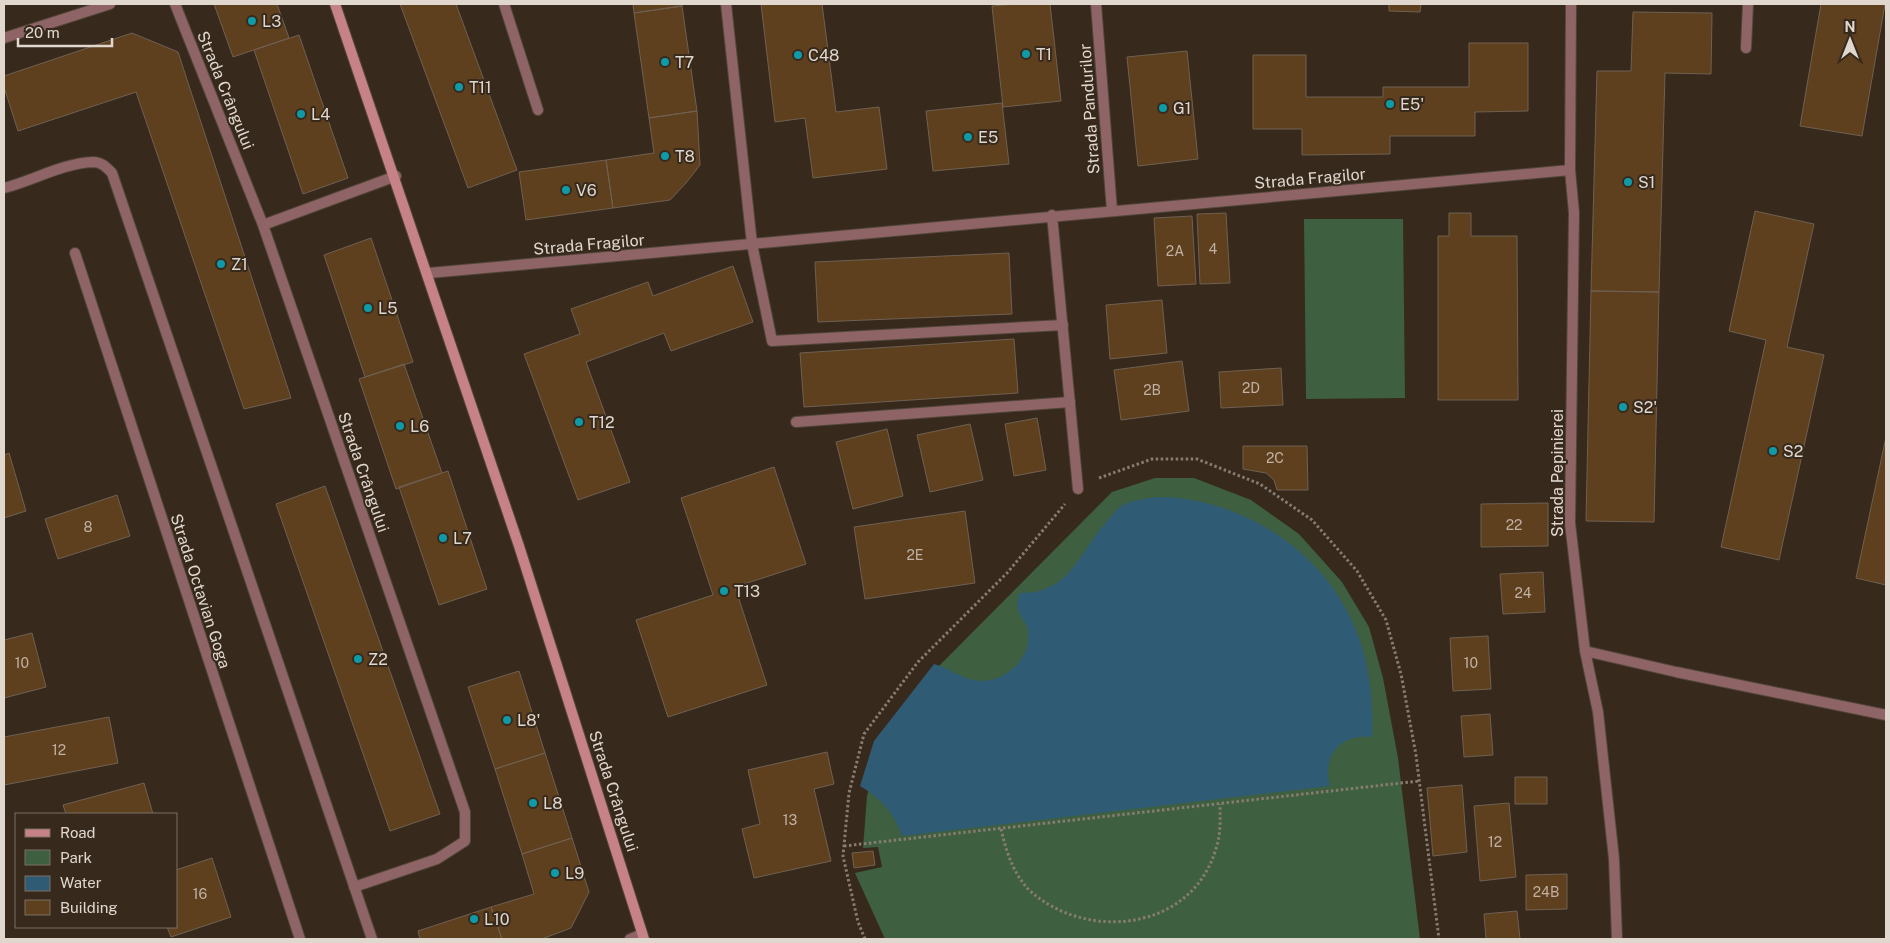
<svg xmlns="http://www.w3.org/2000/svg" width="1890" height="943" font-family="'Public Sans',sans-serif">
	<rect width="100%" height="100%" fill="#372a1c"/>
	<path fill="#3e5f40" d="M1304 219H1403L1405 398 1306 399Z
		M1155 478H1194L1251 500 1299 534 1342 582 1369 627 1383 678 1398 758 1420 939H885L855 873 882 867 878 847 863 848 867 796 881 742 931 674 1112 492Z"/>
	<path fill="#2f5b74" d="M1157 497C1247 497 1336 559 1362 647 1371 677 1373 706 1372 737 1340 734 1322 755 1330 786L902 836C894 813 882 799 860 786L874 741 934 664C949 668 960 678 974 680 1003 686 1033 659 1028 629 1026 622 1019 616 1018 608 1017 603 1019 597 1019 593 1070 594 1078 554 1107 521 1111 517 1115 510 1120 507 1130 500 1145 499 1157 497Z"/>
	<path fill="#5e401f" stroke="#6f6051" d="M214 4H277L289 38 233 57Z
		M400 4H456L517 170 468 188Z
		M633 4H682V6L634 13Z
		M761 4H822L836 112 879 107 887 169 813 178 805 118 775 122Z
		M1017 4H1050L1061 101 1003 107 992 6Z
		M1389 4H1421L1420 12 1389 11Z
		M1821 4H1885L1862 136 1800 126Z
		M682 6 697 111 649 118 634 13Z
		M1633 12 1712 13 1711 74 1665 73 1659 292 1591 291 1597 71H1631Z
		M132 33 178 52 291 398 244 409 136 92 18 131 4 87V76Z
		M299 35 348 178 303 194 254 50Z
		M1469 43H1528V111L1475 112V136H1390V154L1302 155V129H1253V55H1306V97H1383V87H1469Z
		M1187 51 1198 159 1138 166 1127 57Z
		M1002 103 1009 164 933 171 926 111Z
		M697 111 700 165 686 183 670 200 613 208 606 160 654 153 649 118Z
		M606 160 613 208 526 220 519 172Z
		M1755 211 1814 224 1787 347 1824 355 1779 560 1721 547 1766 340 1729 331Z
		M1226 213 1230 283 1200 284 1197 214Z
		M1449 213H1471V236H1517L1518 400H1438V236H1449Z
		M1192 216 1196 284 1158 286 1154 218Z
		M371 238 413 362 365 377 324 255Z
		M1009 253 1012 314 818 322 815 262Z
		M733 266 753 322 671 351 664 333 586 362 630 482 578 500 524 354 580 334 571 309 648 282 653 296Z
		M1591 291 1659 292 1654 522 1586 521Z
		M1162 300 1167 353 1110 359 1106 305Z
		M1014 339 1018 393 804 407 800 353Z
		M1182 361 1189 411 1121 420 1114 370Z
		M404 364 442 473 396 489 359 379Z
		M1281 368 1283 405 1221 408 1219 372Z
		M1037 418 1046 470 1014 476 1005 424Z
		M970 424 983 480 930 492 917 435Z
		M887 429 903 496 853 509 836 442Z
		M1886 437V585L1856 578Z
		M1243 446H1307L1308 490H1277L1274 480 1266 473 1243 469Z
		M9 453 26 511 4 518V455Z
		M774 467 806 564 735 587 767 685 668 717 636 620 713 595 681 498Z
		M448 471 487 589 439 605 399 487Z
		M325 486 440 814 390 831 276 504Z
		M117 495 130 536 58 559 45 519Z
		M1548 503V546L1481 547V504Z
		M965 511 975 583 865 599 854 527Z
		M1543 572 1545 612 1503 614 1500 574Z
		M32 633 46 687 4 698V640Z
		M1488 636 1491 689 1453 691 1450 638Z
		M519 671 545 753 495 769 468 687Z
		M1490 714 1493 755 1464 757 1461 716Z
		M109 717 118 763 4 785V737Z
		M827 752 834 784 814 789 831 861 754 878 742 829 760 824 748 770Z
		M545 753 572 838 522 854 495 769Z
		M1515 777H1547V804H1515Z
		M144 783 153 814H66L63 805Z
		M1462 785 1467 852 1433 856 1427 788Z
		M1509 803 1516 877 1480 881 1474 806Z
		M572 838 589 892 571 928 542 939H502L491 907 534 894 522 854Z
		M873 851 875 865 854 868 852 853Z
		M212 858 231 917 171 937 167 927H176V870Z
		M1567 874V909L1526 910V875Z
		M491 907 502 939H420L418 931Z
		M1517 911 1520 939H1486L1484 914Z"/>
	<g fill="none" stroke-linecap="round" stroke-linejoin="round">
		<defs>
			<path id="lane" d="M752 244 772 341 1063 325
				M796 422 1070 402"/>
			<path id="street" d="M175 4 263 225 465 812V841L437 859 354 887
				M504 4 538 110
				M726 4 752 244
				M1096 4 1112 211
				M1571 4 1570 170 1574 213 1570 523 1585 651 1598 712 1614 859 1617 939
				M4 38 110 4
				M1746 48 1748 4
				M4 188C32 181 63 163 93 162 102 162 107 168 112 173L372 939
				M1052 215 1078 489
				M263 225 396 176
				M75 253 300 939
				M429 273 1570 170
				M1585 651 1676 672 1886 715
				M630 939 642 934"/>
			<path id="secondary" d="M335 4 519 546 644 939"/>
		</defs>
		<use href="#lane" stroke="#524639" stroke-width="12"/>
		<use href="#street" stroke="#524639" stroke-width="12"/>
		<use href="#secondary" stroke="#524639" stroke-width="12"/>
		<path stroke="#877c70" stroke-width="3" stroke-dasharray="2.5 2.5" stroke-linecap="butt" d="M1099 478 1152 459H1197L1260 484 1312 520 1357 571 1386 620 1401 674 1416 755 1439 939
			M1001 829C1006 851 1013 873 1029 890 1087 943 1195 931 1217 845 1221 832 1220 818 1220 804
			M844 846 1419 781
			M865 939 858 922 843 856 849 793 864 734 918 662 1007 573 1065 504"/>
		<use href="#lane" stroke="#8f6467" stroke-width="10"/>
		<use href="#street" stroke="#8f6467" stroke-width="10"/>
		<use href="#secondary" stroke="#c68287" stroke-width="10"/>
	</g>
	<g fill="#0f9aa8" stroke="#372a1c" stroke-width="2">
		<circle cx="252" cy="21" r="5"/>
		<circle cx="1026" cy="54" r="5"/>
		<circle cx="798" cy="55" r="5"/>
		<circle cx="665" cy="62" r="5"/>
		<circle cx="459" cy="87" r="5"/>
		<circle cx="1390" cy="104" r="5"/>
		<circle cx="1163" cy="108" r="5"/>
		<circle cx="301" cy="114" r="5"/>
		<circle cx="968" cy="137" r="5"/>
		<circle cx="665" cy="156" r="5"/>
		<circle cx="1628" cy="182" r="5"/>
		<circle cx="566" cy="190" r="5"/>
		<circle cx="221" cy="264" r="5"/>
		<circle cx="368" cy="308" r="5"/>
		<circle cx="1623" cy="407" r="5"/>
		<circle cx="579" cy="422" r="5"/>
		<circle cx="400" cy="426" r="5"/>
		<circle cx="1773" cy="451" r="5"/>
		<circle cx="443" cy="538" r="5"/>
		<circle cx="724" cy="591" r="5"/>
		<circle cx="358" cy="659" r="5"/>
		<circle cx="507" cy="720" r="5"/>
		<circle cx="533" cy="803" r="5"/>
		<circle cx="555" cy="873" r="5"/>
		<circle cx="474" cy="919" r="5"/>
	</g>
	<g text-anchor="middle" stroke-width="4" stroke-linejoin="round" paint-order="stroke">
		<g font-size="14" fill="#c0b1a3">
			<text x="1213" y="254">4</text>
			<text x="1175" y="256">2A</text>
			<text x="1251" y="393">2D</text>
			<text x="1152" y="395">2B</text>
			<text x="1275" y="463">2C</text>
			<text x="1514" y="530">22</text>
			<text x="88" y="532">8</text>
			<text x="915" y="560">2E</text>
			<text x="1523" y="598">24</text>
			<text x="22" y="668">10</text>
			<text x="1471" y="668">10</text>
			<text x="59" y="755">12</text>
			<text x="790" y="825">13</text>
			<text x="1495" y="847">12</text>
			<text x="1546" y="897">24B</text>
			<text x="200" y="899">16</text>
		</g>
		<g font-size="16" fill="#e0d7cf" stroke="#372a1c" text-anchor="start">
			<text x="262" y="27">L3</text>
			<text x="1036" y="60">T1</text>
			<text x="808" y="61">C48</text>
			<text x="675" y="68">T7</text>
			<text x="469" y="93">T11</text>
			<text x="1400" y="110">E5'</text>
			<text x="1173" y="114">G1</text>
			<text x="311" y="120">L4</text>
			<text x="978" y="143">E5</text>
			<text x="675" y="162">T8</text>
			<text x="1638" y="188">S1</text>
			<text x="576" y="196">V6</text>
			<text x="231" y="270">Z1</text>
			<text x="378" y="314">L5</text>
			<text x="1633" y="413">S2'</text>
			<text x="589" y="428">T12</text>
			<text x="410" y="432">L6</text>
			<text x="1783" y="457">S2</text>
			<text x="453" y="544">L7</text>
			<text x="734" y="597">T13</text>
			<text x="368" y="665">Z2</text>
			<text x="517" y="726">L8'</text>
			<text x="543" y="809">L8</text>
			<text x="565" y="879">L9</text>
			<text x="484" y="925">L10</text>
		</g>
		<g font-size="16" fill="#e0d7cf" stroke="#372a1c">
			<text transform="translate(226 90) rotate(68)" y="6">Strada Crângului</text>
			<text transform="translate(1089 109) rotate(-94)" y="6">Strada Pandurilor</text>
			<text transform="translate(1310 178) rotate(-5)" y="6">Strada Fragilor</text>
			<text transform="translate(589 244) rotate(-5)" y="6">Strada Fragilor</text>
			<text transform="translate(364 472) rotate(71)" y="6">Strada Crângului</text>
			<text transform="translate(1557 473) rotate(-90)" y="6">Strada Pepinierei</text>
			<text transform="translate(201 591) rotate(72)" y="6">Strada Octavian Goga</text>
			<text transform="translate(614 791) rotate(72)" y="6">Strada Crângului</text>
		</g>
	</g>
	<rect width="1890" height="943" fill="none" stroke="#e0d7cf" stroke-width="10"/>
	<rect x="15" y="813" width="162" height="115" fill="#372a1c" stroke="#7b6f64"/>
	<rect x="25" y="829" width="25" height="8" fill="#c68287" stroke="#7b6f64"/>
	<text x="60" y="838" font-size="15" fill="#e0d7cf">Road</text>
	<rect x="25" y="850" width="25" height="15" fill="#3e5f40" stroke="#7b6f64"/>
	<text x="60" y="863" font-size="15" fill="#e0d7cf">Park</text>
	<rect x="25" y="876" width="25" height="15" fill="#2f5b74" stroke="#7b6f64"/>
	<text x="60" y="888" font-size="15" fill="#e0d7cf">Water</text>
	<rect x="25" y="900" width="25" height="15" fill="#5e401f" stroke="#7b6f64"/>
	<text x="60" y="913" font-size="15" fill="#e0d7cf">Building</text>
	<g transform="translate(1850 40)" stroke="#372a1c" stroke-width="4" paint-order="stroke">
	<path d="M0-4L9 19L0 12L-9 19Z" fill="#e0d7cf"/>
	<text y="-8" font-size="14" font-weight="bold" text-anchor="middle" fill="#e0d7cf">N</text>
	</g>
	<path d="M18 38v8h94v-8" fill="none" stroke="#e0d7cf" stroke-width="2.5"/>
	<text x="25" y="38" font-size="15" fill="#e0d7cf" stroke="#372a1c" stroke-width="4" paint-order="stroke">20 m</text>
</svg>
